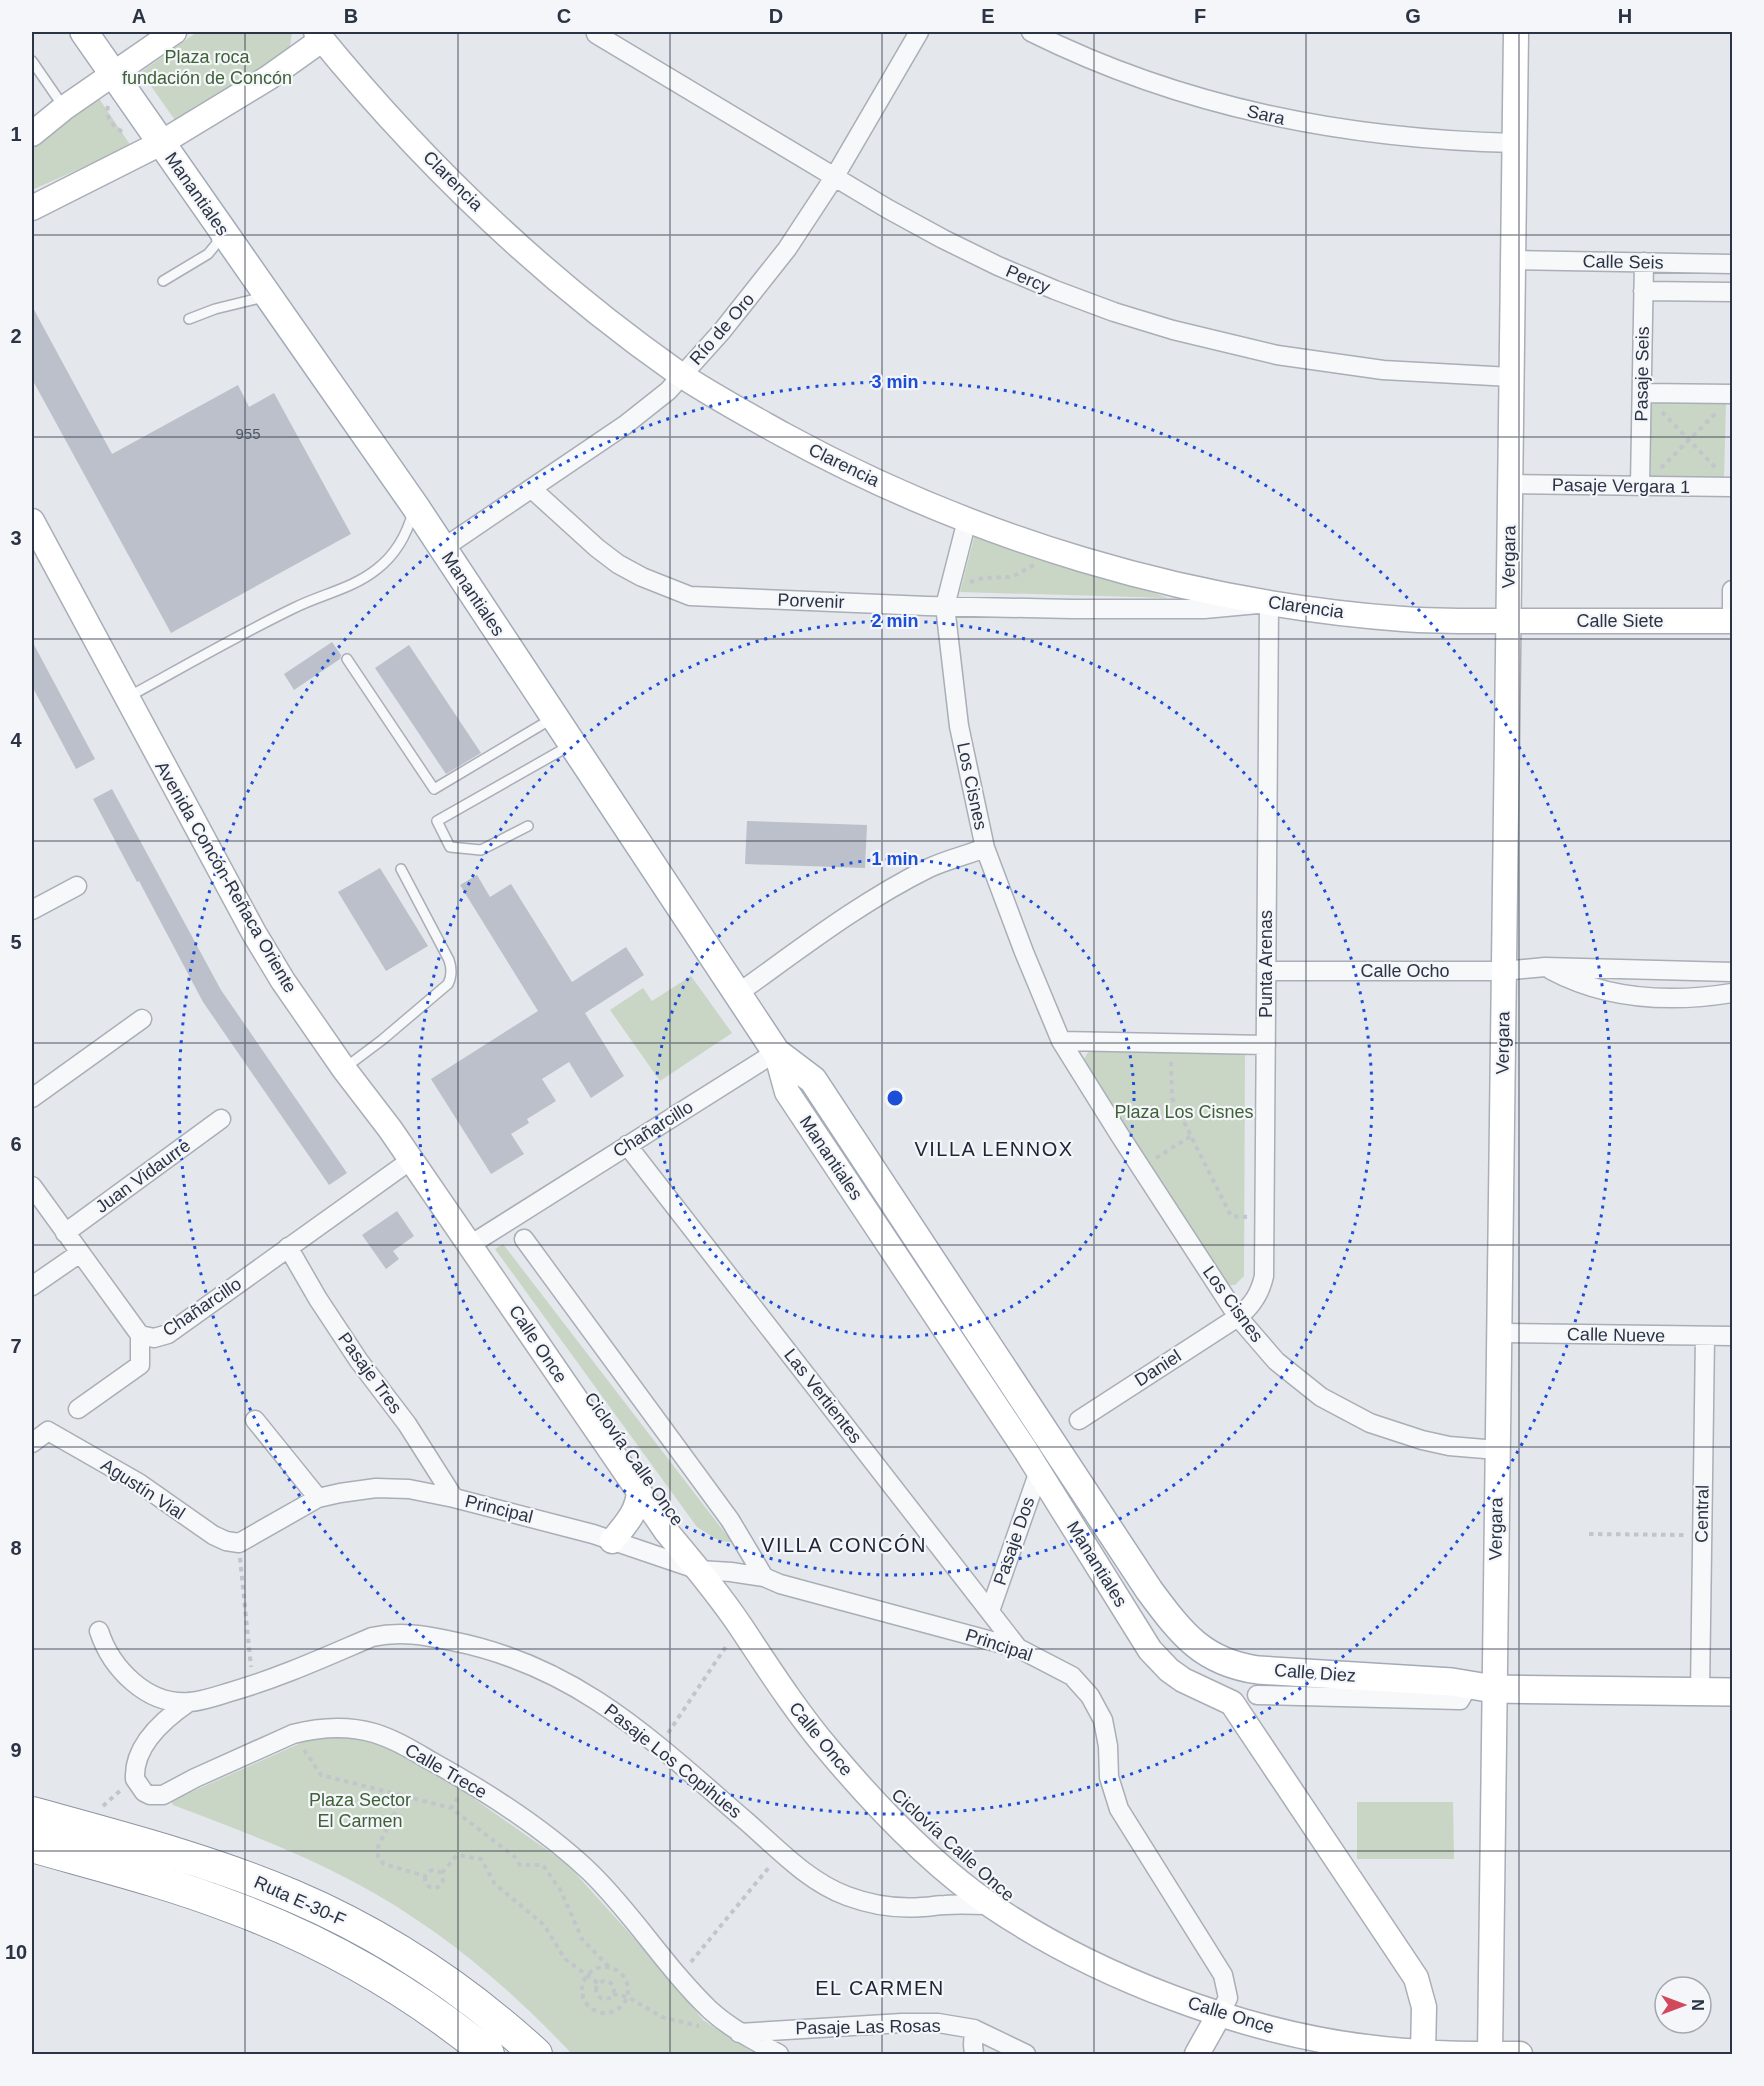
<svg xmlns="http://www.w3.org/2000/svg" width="1764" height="2086" font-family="Helvetica,sans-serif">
	<rect width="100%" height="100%" fill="#e4e7ec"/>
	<path fill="#c9d6c5" d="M197 32H292L289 54 177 123 141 72Z
		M98 97 131 146 32 190V145Z
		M1651 400 1726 403 1724 477 1651 478Z
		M976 530 1168 598 960 592Z
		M691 976 732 1033 660 1081 610 1010 643 988 652 1001Z
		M1091 1047 1245 1052 1244 1276 1235 1285 1223 1286 1081 1064Z
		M503 1244 732 1542 719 1541 697 1527 495 1249Z
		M349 1735 386 1747 463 1791 567 1864 660 1967 703 2020 755 2054H572C508 1986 437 1926 354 1882 296 1851 234 1828 173 1805L171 1801 312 1738Z
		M1357 1802H1453L1454 1859H1357Z"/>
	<path fill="#bbc0ca" d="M32 306 112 454 238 385 249 407 274 393 351 534 171 633 32 379Z
		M32 641 95 759 76 769 32 686Z
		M332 642 341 655 340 659 294 690 284 674Z
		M409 645 481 753 446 774 375 668Z
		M112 789 221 990 347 1173 329 1185 203 1002 139 881 137 882 93 799Z
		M747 821 867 825 865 868 745 864Z
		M380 868 428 946 386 971 338 892Z
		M477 875 490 897 511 884 572 982 626 947 644 975 585 1013 624 1076 591 1098 569 1062 542 1079 556 1101 527 1119 529 1123 511 1134 524 1154 491 1174 431 1079 538 1011 460 885Z
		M397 1211 414 1236 393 1251 399 1259 386 1269 362 1235Z"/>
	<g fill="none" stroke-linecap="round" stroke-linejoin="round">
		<defs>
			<path id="lane" d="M32 61 63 106
				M163 281 208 254 217 243 216 232
				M189 319 215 309 264 297
				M347 659 434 789 553 718
				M128 697C183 667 238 635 294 608 322 594 352 589 377 569 395 555 407 534 413 512
				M528 826 481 850 450 847 437 821 569 746
				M346 1067 382 1040 448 984C452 976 452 969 449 960L401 869"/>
			<path id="street" d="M1031 32C1184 108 1345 139 1515 143
				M596 34 888 209 943 239 998 266 1055 290 1114 312 1173 330 1277 355 1383 370 1511 377
				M1513 260 1732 264
				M1643 291 1732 292
				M1642 393 1732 394
				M1510 484 1732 487
				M1640 486 1644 262
				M532 489 597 548 618 564 642 577 690 596 927 606 1072 609H1204L1269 603 1264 1276C1260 1294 1252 1306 1238 1317L1079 1420
				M967 520 945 606 959 726 985 848 1024 952 1061 1041 1119 1134 1238 1317 1276 1361 1321 1397 1370 1423 1422 1440 1449 1446 1497 1450
				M442 549 625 425 668 391 722 331 787 249 835 176 919 32
				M1732 621V590
				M32 910 77 886
				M1551 970C1607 1000 1670 1003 1732 993
				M1266 971H1503L1545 967 1732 972
				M737 994C799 950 860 902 929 868 946 860 967 855 985 848
				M1061 1041 1266 1045
				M32 1098 142 1019
				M627 1145 1018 1648
				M32 1186 140 1335 154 1338 168 1334 411 1160
				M65 1233 221 1119
				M524 1239 730 1520 764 1577
				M470 1245 776 1052
				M288 1247 318 1299 359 1361 407 1424 454 1498
				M32 1286 80 1253
				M1499 1333 1732 1336
				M78 1409 140 1365V1335
				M255 1420 318 1498
				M32 1443 48 1431 139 1483 213 1535 226 1541 239 1543 318 1498 340 1493 376 1488 409 1489 454 1498 593 1534 699 1570 731 1572 764 1577 780 1584 1018 1648 1072 1676 1090 1696 1103 1720 1108 1746 1109 1777 1119 1809 1223 1975 1228 1998 1220 2013
				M990 1611 1039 1471
				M99 1631C111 1668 147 1706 190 1702 203 1701 217 1696 230 1692 279 1678 325 1657 372 1637 400 1631 424 1635 452 1641 578 1666 653 1741 746 1821 777 1848 807 1881 847 1896 871 1905 897 1909 922 1907 930 1907 937 1905 945 1905 960 1904 975 1905 990 1905
				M1700 1692 1705 1336
				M1257 1695 1460 1700 1469 1684
				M189 1702C164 1719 133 1746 135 1779L144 1792 150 1795H163L195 1778 293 1734C320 1727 347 1725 374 1733 394 1739 412 1750 431 1761 487 1792 544 1828 591 1873 634 1915 666 1968 710 2010 731 2029 755 2041 779 2054
				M974 2029 973 2045 974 2054
				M739 2033 902 2023H938L974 2029 1026 2054"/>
			<path id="secondary" d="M316 32C420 160 543 278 678 373 711 395 748 415 782 434 972 538 1186 603 1403 619 1443 622 1483 621 1523 621 1593 621 1663 621 1732 621
				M32 134 64 108 174 32
				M32 208 161 143 268 78 313 46 321 38
				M32 521 254 933 283 981 344 1069 390 1129 666 1531C692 1562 719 1594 741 1627 769 1669 795 1710 827 1748 873 1803 933 1866 992 1906 1097 1977 1240 2031 1366 2047 1417 2054 1468 2054 1520 2054
				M776 1052 787 1092 1026 1451 1150 1650 1169 1670 1183 1680 1232 1703 1398 1951 1416 1978 1424 2007 1423 2053
				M612 1541C625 1525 638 1512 639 1491
				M1197 2054 1220 2013
				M1490 2054 1516 32"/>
			<path id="primary" d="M84 32 415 506 776 1052 813 1080 1149 1590C1181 1633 1202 1662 1258 1670L1452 1682 1494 1689 1732 1692"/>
			<path id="highway" d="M32 1813C119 1837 209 1860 293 1896 382 1934 465 1989 536 2054
				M32 1846C99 1865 167 1882 232 1907 326 1942 411 1991 488 2054"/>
		</defs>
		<use href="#lane" stroke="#a9aeb7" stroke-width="12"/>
		<use href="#street" stroke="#a9aeb7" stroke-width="21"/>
		<use href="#secondary" stroke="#a9aeb7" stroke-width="27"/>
		<use href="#primary" stroke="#a3abb8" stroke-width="30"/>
		<use href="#highway" stroke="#8b94a3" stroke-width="34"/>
		<path stroke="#c2c5cb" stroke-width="4" stroke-dasharray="4.5 4.5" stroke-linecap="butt" d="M108 106C105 120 115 128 126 134
			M1662 412 1717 469
			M1661 468 1717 412
			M970 582 983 578 1012 577 1034 565
			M1171 1062 1172 1098 1231 1216 1247 1217
			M1156 1158 1191 1136
			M1589 1534 1686 1535
			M240 1558 251 1667
			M668 1733 727 1645
			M304 1750 321 1775 451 1808
			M403 1796 378 1847V1858L384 1864 425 1876
			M458 1798 451 1808 515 1857 520 1865H543L561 1891 582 1939 610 1968
			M103 1806 122 1789
			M425 1879a9 9 0 1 1 18 0a9 9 0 1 1-18 0Z
			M442 1873 457 1855 481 1859 495 1884 544 1925 565 1959 599 1984
			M691 1962 770 1866
			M582 1990a23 23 0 1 1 46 0a23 23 0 1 1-46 0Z
			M596 1990a9 9 0 1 1 18 0a9 9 0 1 1-18 0Z
			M613 1994 628 1997 662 2017 699 2026"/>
		<use href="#lane" stroke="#f7f8fa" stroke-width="9"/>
		<use href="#street" stroke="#f7f8fa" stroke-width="18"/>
		<use href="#secondary" stroke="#fff" stroke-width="24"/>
		<use href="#primary" stroke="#fff" stroke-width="27"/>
		<use href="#highway" stroke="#fff" stroke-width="32"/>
	</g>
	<path fill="none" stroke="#2b3445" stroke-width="1.5" stroke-opacity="0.55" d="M245 32V2054M458 32V2054M670 32V2054M882 32V2054M1094 32V2054M1306 32V2054M1519 32V2054M32 235H1732M32 437H1732M32 639H1732M32 841H1732M32 1043H1732M32 1245H1732M32 1447H1732M32 1649H1732M32 1851H1732"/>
	<g fill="none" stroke="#1d4ed8" stroke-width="3" stroke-dasharray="3 6">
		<circle cx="895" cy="1098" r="239"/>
		<circle cx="895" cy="1098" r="477"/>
		<circle cx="895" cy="1098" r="716"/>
	</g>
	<g text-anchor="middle" stroke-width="4.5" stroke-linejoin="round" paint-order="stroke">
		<g font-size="15" fill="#4f5766">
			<text x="248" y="439">955</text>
		</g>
		<g font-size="18" fill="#3f6138" stroke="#f4f6f9">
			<text x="207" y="63">Plaza roca<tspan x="207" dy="21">fundación de Concón</tspan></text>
			<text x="1184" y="1118">Plaza Los Cisnes</text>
			<text x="360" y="1806">Plaza Sector<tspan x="360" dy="21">El Carmen</tspan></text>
		</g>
		<g font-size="18" fill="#2b3445" stroke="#f4f6f9">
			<text transform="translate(1266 115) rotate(13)" y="6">Sara</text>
			<text transform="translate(453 181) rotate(45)" y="6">Clarencia</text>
			<text transform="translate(197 194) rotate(55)" y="6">Manantiales</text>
			<text transform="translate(1623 262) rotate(1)" y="6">Calle Seis</text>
			<text transform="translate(1028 279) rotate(23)" y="6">Percy</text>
			<text transform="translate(722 329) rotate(-49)" y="6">Río de Oro</text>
			<text transform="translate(1642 374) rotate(-89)" y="6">Pasaje Seis</text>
			<text transform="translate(844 465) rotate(26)" y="6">Clarencia</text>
			<text transform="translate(1621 486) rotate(1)" y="6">Pasaje Vergara 1</text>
			<text transform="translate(1509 557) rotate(-89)" y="6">Vergara</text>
			<text transform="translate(473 594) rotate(56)" y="6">Manantiales</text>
			<text transform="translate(811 601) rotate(2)" y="6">Porvenir</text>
			<text transform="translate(1306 607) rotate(8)" y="6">Clarencia</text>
			<text x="1620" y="627">Calle Siete</text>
			<text transform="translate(972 786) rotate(78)" y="6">Los Cisnes</text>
			<text transform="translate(226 877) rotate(60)" y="6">Avenida Concón-Reñaca Oriente</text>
			<text transform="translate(1266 964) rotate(-90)" y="6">Punta Arenas</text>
			<text x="1405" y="977">Calle Ocho</text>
			<text transform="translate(1503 1043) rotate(-89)" y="6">Vergara</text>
			<text transform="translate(653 1129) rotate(-32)" y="6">Chañarcillo</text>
			<text transform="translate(831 1158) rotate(56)" y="6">Manantiales</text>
			<text transform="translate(143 1176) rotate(-36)" y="6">Juan Vidaurre</text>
			<text transform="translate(1233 1304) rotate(54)" y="6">Los Cisnes</text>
			<text transform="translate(202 1307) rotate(-34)" y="6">Chañarcillo</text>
			<text transform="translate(1616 1335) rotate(1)" y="6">Calle Nueve</text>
			<text transform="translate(538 1344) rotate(56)" y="6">Calle Once</text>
			<text transform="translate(1158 1368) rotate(-33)" y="6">Daniel</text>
			<text transform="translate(370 1373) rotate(54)" y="6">Pasaje Tres</text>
			<text transform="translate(823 1396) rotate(52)" y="6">Las Vertientes</text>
			<text transform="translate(634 1459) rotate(55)" y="6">Ciclovía Calle Once</text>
			<text transform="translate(143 1489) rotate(33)" y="6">Agustín Vial</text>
			<text transform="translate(499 1509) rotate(14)" y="6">Principal</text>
			<text transform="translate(1702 1514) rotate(-89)" y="6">Central</text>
			<text transform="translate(1496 1529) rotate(-89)" y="6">Vergara</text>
			<text transform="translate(1014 1541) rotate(-71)" y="6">Pasaje Dos</text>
			<text transform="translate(1097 1564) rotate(58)" y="6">Manantiales</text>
			<text transform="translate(999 1645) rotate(18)" y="6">Principal</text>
			<text transform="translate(1315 1673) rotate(4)" y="6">Calle Diez</text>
			<text transform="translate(821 1739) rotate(51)" y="6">Calle Once</text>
			<text transform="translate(673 1761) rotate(39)" y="6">Pasaje Los Copihues</text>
			<text transform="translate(446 1771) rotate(30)" y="6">Calle Trece</text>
			<text transform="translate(953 1845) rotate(42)" y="6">Ciclovía Calle Once</text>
			<text transform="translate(300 1901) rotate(24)" y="6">Ruta E-30-F</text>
			<text transform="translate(1231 2015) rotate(17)" y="6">Calle Once</text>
			<text transform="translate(868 2027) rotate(-1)" y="6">Pasaje Las Rosas</text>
		</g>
		<g font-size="20" letter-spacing="1.5" fill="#1d2536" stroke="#f4f6f9">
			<text x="994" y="1156">VILLA LENNOX</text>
			<text x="844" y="1552">VILLA CONCÓN</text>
			<text x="880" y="1995">EL CARMEN</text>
		</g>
	</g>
	<circle cx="895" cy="1098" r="9" fill="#1d4ed8" stroke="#f4f6f9" stroke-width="3"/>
	<g font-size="18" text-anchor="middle" font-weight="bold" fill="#1d4ed8" stroke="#f4f6f9" stroke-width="4.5" stroke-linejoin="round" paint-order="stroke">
		<text x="895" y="388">3 min</text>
		<text x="895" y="627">2 min</text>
		<text x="895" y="865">1 min</text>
	</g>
	<rect width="1764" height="2086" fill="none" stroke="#f4f6f9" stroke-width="66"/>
	<g transform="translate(1683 2005) rotate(90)"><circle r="28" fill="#f4f6f9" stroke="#a4a8b1" stroke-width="1.5"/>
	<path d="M0-4.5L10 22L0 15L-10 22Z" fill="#d1495b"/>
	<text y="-9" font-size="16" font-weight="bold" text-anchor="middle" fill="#2b3445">N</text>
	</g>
	<rect x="33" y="33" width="1698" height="2020" fill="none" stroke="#2b3445" stroke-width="2"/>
	<g font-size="20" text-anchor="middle" font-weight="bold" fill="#2b3445">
		<text x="139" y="23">A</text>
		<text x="351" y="23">B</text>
		<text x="564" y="23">C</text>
		<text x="776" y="23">D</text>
		<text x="988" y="23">E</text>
		<text x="1200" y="23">F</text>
		<text x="1413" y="23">G</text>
		<text x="1625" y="23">H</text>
		<text x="16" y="141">1</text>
		<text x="16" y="343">2</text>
		<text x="16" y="545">3</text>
		<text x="16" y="747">4</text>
		<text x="16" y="949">5</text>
		<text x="16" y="1151">6</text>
		<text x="16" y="1353">7</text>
		<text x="16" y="1555">8</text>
		<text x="16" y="1757">9</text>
		<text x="16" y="1959">10</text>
	</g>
</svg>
